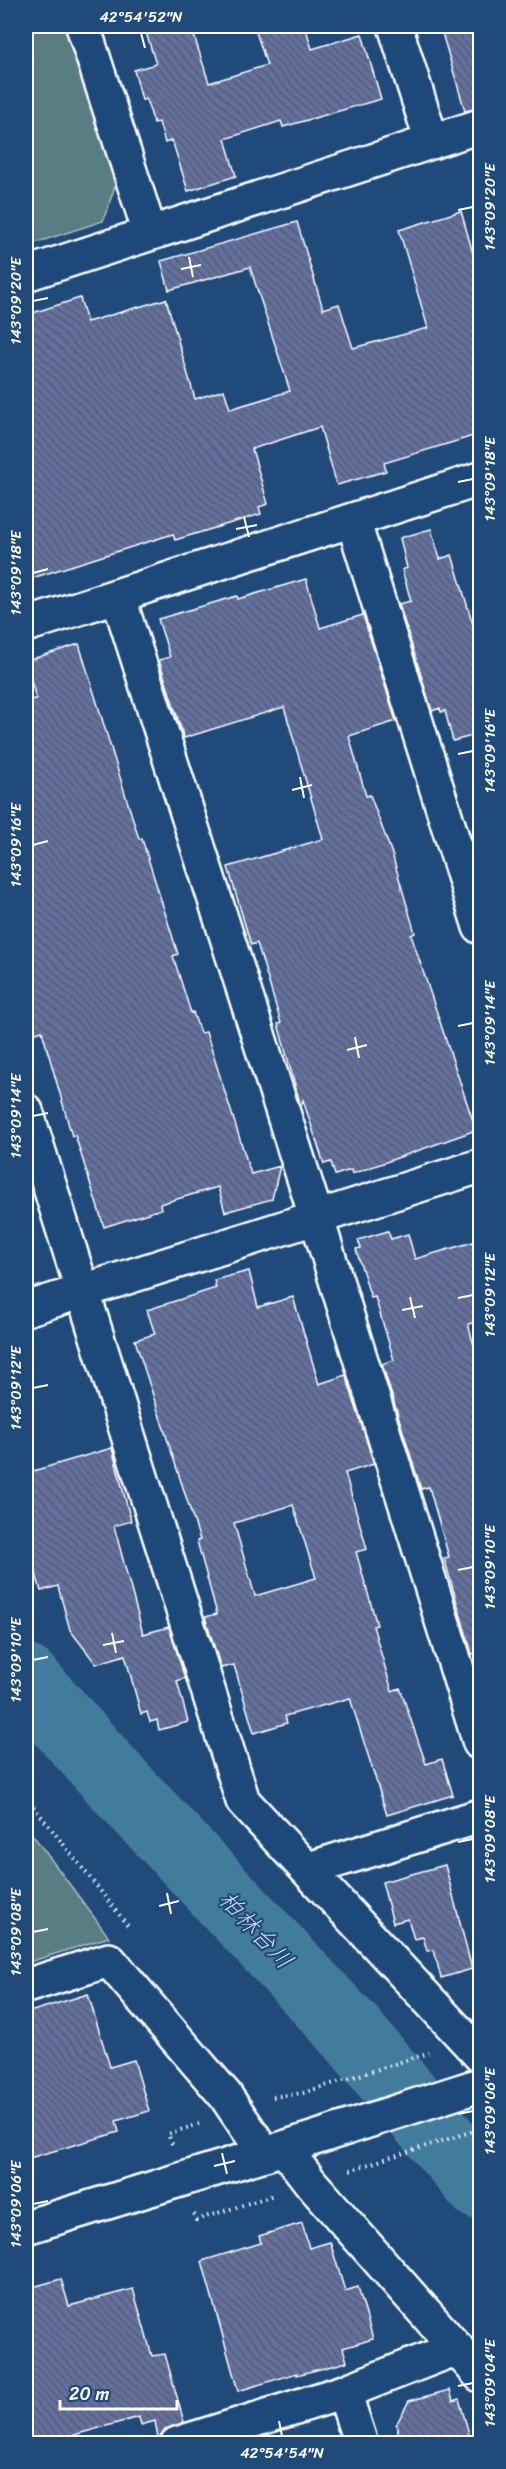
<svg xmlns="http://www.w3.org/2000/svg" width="506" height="2469" font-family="Sriracha,'Klee One',sans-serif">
	<defs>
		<pattern id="building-back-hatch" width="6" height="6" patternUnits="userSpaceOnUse" patternTransform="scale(1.5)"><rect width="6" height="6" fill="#64709d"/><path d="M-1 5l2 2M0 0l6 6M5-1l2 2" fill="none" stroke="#575c70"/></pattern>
	</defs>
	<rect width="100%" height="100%" fill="#1f4a7a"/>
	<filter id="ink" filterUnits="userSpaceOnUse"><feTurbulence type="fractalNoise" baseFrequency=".0167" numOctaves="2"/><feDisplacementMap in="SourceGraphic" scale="12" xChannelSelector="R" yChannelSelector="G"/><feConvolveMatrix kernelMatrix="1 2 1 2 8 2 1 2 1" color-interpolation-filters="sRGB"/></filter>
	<g filter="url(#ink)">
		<path fill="#587e84" stroke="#acbec2" stroke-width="1.5" d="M26 26H65L117 181 103 221 26 246Z
			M26 1826 109 1937 26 1963Z"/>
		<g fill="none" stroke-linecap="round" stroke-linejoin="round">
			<path stroke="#437b9c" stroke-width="70" d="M26 1680 113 1778 351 2032 480 2185"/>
		</g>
		<path fill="url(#building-back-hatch)" stroke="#fff" stroke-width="1.5" fill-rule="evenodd" d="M144 26H191L209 83 267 65 254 26H305L312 49 362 34 381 99 283 127 281 121 225 139 236 176 188 191 172 140 165 143 159 122 154 123 146 99 142 100 134 70 156 64Z
			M440 26H480V108L465 111Z
			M461 211 480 278V434L384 463 386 471 337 485 320 427 252 449 268 504 259 507 261 514 175 540 173 534 26 580V315L80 298 87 322 166 299 195 399 224 390 230 409 290 391 250 267 169 290 161 261 297 222 323 309 339 304 353 348 428 328 399 230Z
			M431 529 440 559 452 555 475 631 480 629V734L453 741 445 711 441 712 440 708 432 711 399 604 411 601 402 570 407 568 400 538Z
			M306 579 320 628 363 615 396 721 349 736 366 796 370 795 392 854 415 933 411 935 476 1130 352 1174 351 1170 335 1175 331 1162 324 1164 303 1100 301 1107 278 1024 281 1023 257 943 251 945 228 867 323 839 284 707 184 738 159 660 170 657 158 619 237 596 238 599Z
			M79 644 139 839H142L178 954 173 956 191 1013 193 1012 200 1033 206 1032 251 1174 280 1166 272 1199 225 1212 218 1187 160 1204 161 1209 104 1227 75 1135 72 1136 42 1031 33 1034 26 1009V700L36 699 26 661Z
			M388 1231 391 1239 408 1234 415 1259 480 1240V1321L468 1324 480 1366V1653L472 1654 444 1558 449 1557 429 1487 421 1489 382 1364 394 1360 375 1297 371 1298 356 1249 361 1248 358 1240Z
			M249 1271 258 1307 293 1297 319 1384 346 1375 374 1464 345 1473 367 1549 356 1552 377 1625 373 1626 392 1691 400 1688 426 1764 442 1759 453 1795 387 1815 350 1698 285 1716 287 1723 254 1733 234 1665 221 1668 205 1617 217 1614 197 1541 200 1540 135 1340 155 1334 147 1310 216 1288 214 1280ZM293 1505 316 1578 255 1596 234 1523Z
			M112 1448 131 1521 114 1526 143 1634 169 1627 185 1678 177 1681 188 1722 159 1730 157 1720 150 1722 147 1712 141 1714 125 1655 96 1664 70 1630 58 1586 41 1591 26 1539V1473Z
			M445 1865 472 1969 441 1978 434 1950 427 1951 423 1937 414 1939 408 1919 393 1923 382 1882Z
			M88 1994 110 2067 134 2060 149 2111 116 2121 119 2132 26 2159V2013Z
			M302 2223 309 2248 330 2242 345 2291 358 2287 373 2339 343 2348 347 2362 297 2375V2373L238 2391 202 2261 261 2243 259 2236Z
			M61 2279 69 2306 133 2289 152 2356 165 2354 184 2422 164 2431 159 2444 155 2421 141 2425 139 2417 74 2435 76 2444H26V2289Z
			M450 2390 453 2401 459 2399 472 2444H401L396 2425 409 2401Z"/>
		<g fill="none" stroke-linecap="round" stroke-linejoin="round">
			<defs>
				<path id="minor" d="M83 26 150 233
					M395 26 432 142
					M26 274 480 126
					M353 520 480 927
					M118 596 316 1216 480 1743
					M26 625 480 479
					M26 1111 243 1801 480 2055
					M26 1309 480 1166
					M309 1869 480 1816
					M26 1986 109 1960 225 2095 265 2154
					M284 2148 311 2183 480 2375
					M26 2227 265 2154 480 2085
					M344 2392 361 2444
					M177 2444 344 2392 457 2348"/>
			</defs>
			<use href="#minor" stroke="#fff" stroke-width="38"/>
			<path stroke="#fff" stroke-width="4" stroke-dasharray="1.5 4.5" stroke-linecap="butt" d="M26 1797 129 1927
				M273 2097 303 2093 429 2053
				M172 2144 168 2134 199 2124
				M350 2170 480 2129
				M194 2214 196 2220 274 2195"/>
			<use href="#minor" stroke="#1f4a7a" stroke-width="33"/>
		</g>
	</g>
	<path fill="none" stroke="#fff" stroke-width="2" d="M141 33 145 48M458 210 473 207M189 257 193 277M181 269 201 265M33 301 48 298M458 482 473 479M244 517 249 537M236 529 257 525M33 573 48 569M458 754 473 751M300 777 304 798M292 790 312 785M33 845 48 841M458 1026 473 1023M355 1037 359 1058M347 1050 367 1045M33 1116 48 1113M410 1297 415 1318M458 1298 473 1295M402 1310 423 1306M33 1388 48 1385M458 1570 473 1567M112 1633 116 1653M103 1645 124 1641M33 1660 48 1657M458 1842 473 1839M167 1893 171 1914M159 1906 179 1901M33 1932 48 1929M458 2114 473 2111M222 2153 227 2174M214 2166 235 2161M33 2204 48 2201M458 2386 473 2383M279 2421 282 2436"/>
	<g text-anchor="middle" stroke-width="4.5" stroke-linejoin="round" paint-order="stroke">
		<g font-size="24" font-style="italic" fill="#d0dee6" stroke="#1f4a7a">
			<text transform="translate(256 1930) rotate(47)" y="8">柏林台川</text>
		</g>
	</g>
	<rect width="506" height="2469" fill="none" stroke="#1f4a7a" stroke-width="66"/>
	<path d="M60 2400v9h117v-9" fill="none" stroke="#ffffff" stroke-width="3"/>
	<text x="69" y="2400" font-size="18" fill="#ffffff" stroke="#1f4a7a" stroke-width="4.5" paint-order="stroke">20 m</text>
	<rect x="33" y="33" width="440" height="2403" fill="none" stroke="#fff" stroke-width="2"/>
	<g font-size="15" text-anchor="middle" fill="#fff">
		<text x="141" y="22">42°54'52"N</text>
		<text transform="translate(490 207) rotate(-90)" y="5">143°09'20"E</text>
		<text transform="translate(16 301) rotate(-90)" y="5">143°09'20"E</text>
		<text transform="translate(490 479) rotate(-90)" y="5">143°09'18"E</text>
		<text transform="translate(16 573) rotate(-90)" y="5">143°09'18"E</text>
		<text transform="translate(490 751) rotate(-90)" y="5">143°09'16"E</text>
		<text transform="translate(16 845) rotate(-90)" y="5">143°09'16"E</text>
		<text transform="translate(490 1023) rotate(-90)" y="5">143°09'14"E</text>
		<text transform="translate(16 1116) rotate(-90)" y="5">143°09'14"E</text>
		<text transform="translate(490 1295) rotate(-90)" y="5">143°09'12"E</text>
		<text transform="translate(16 1388) rotate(-90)" y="5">143°09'12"E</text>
		<text transform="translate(490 1567) rotate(-90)" y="5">143°09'10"E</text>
		<text transform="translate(16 1660) rotate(-90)" y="5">143°09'10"E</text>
		<text transform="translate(490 1839) rotate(-90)" y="5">143°09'08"E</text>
		<text transform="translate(16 1932) rotate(-90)" y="5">143°09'08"E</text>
		<text transform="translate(490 2111) rotate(-90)" y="5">143°09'06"E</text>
		<text transform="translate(16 2204) rotate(-90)" y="5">143°09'06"E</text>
		<text transform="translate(490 2383) rotate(-90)" y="5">143°09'04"E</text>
		<text x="282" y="2458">42°54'54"N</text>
	</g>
</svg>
